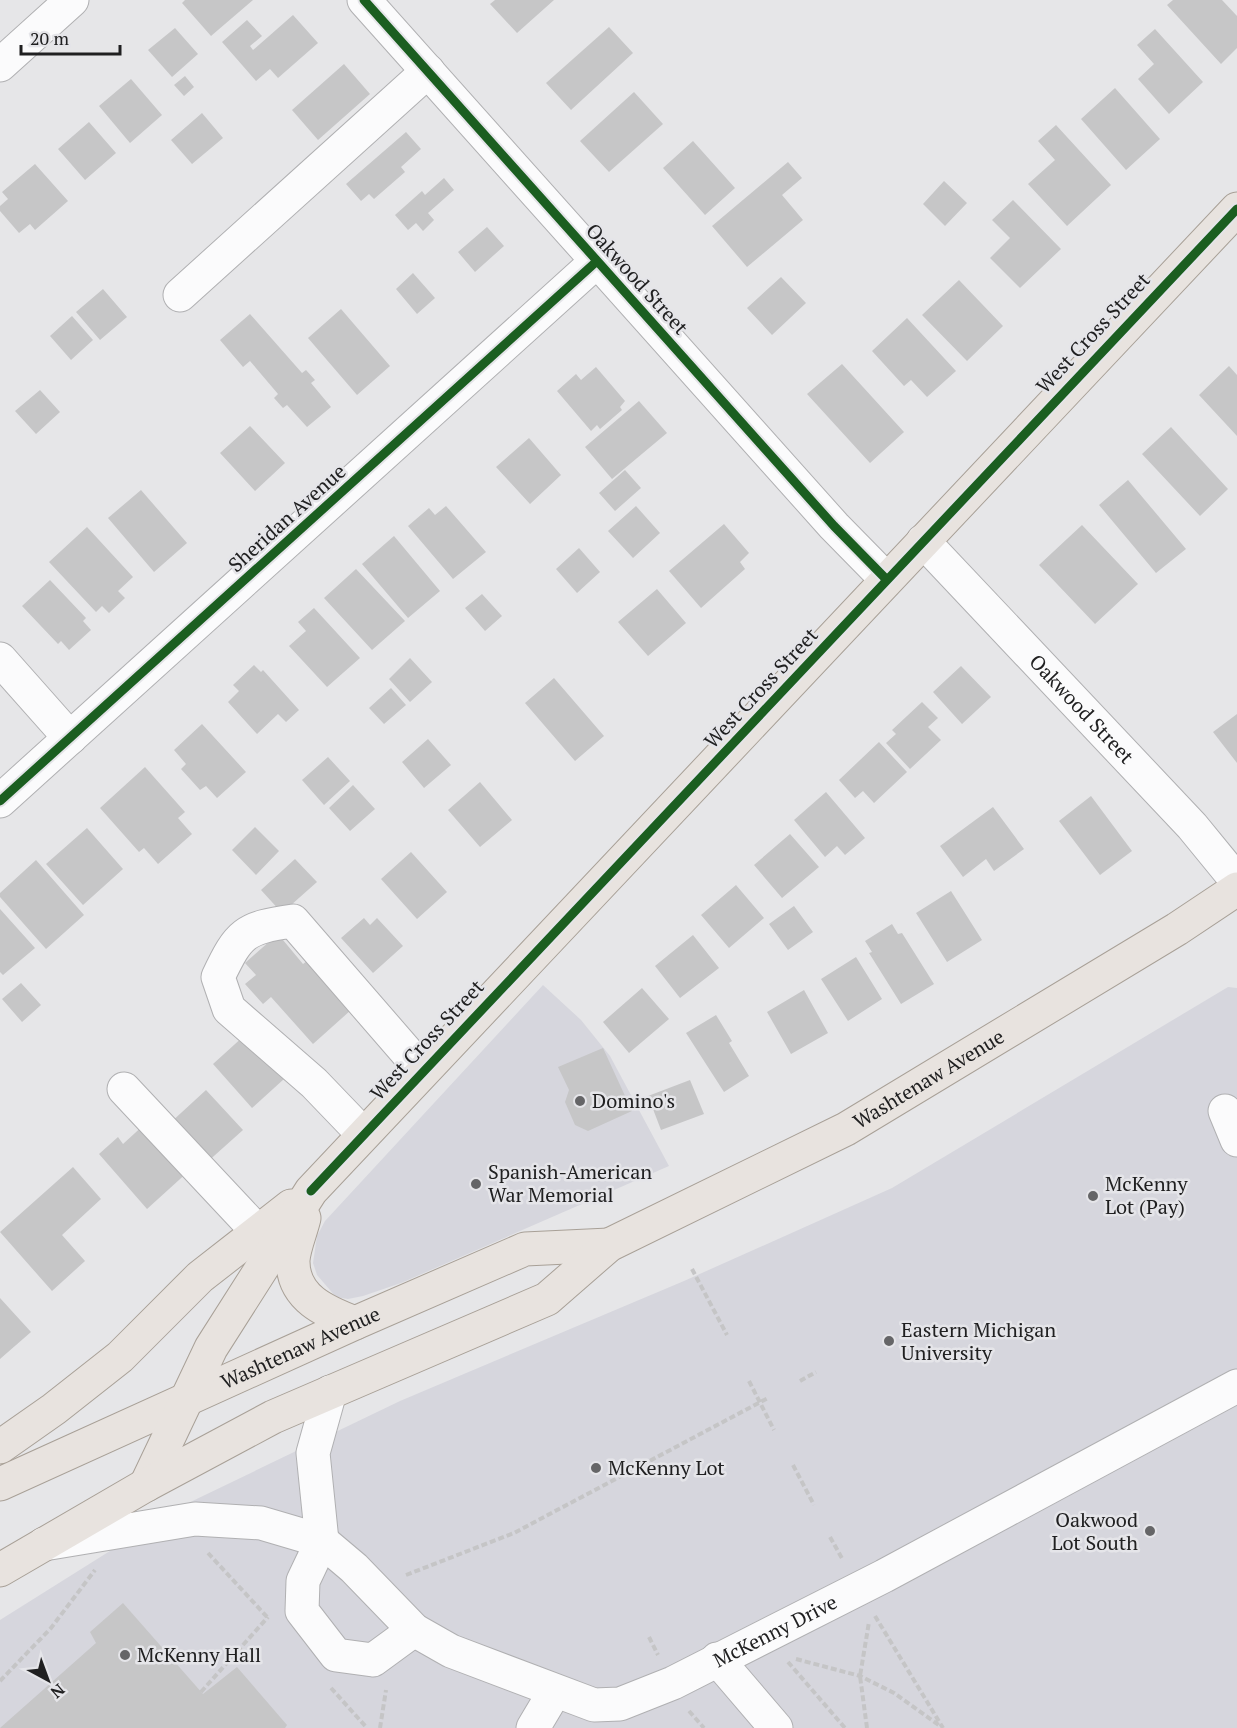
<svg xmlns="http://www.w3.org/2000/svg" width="1237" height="1728" font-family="'PT Serif',serif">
	<rect width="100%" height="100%" fill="#e6e6e8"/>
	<path fill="#d6d6dd" d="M543 985 581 1020 610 1056 669 1166 401 1283 363 1296 348 1299 336 1297 317 1275 313 1263 317 1236 325 1221Z
		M1228 987 1237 988V1728H0V1620L180 1507 400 1401 684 1281 892 1188Z"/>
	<path fill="#c6c6c7" d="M185 0H253L211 36 182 3Z
		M495 0H554L517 33 490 4Z
		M1173 0H1222L1237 16V48L1221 64 1167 5Z
		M293 15 318 43 278 78 270 69 256 81 222 42 247 20 262 36 250 46 253 50Z
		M609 27 633 53 571 110 546 83Z
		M175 28 198 54 172 77 148 50Z
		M1155 29 1203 82 1169 114 1138 79 1154 64 1137 45Z
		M344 64 370 94 318 140 292 110Z
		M185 76 194 87 184 96 174 85Z
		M131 79 162 115 130 143 99 106Z
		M1115 88 1160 139 1126 170 1081 119Z
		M634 92 663 124 609 172 580 141Z
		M202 113 223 138 192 164 171 140Z
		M89 122 116 153 85 180 58 149Z
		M1056 125 1111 185 1067 226 1028 184 1055 160 1038 141Z
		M406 132 421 149 401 167 405 172 374 199 369 194 361 201 346 184Z
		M693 141 735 188 705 215 663 168Z
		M788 162 802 178 782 195 803 220 747 267 712 226Z
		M35 164 68 201 35 230 30 224 19 233 0 211V206L8 199 2 192Z
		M444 178 454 190 428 213 434 220 423 231 416 223 408 230 395 215 422 191 425 195Z
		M944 181 967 203 945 226 923 204Z
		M1013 200 1061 249 1020 288 990 258 1010 238 992 220Z
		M487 227 504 246 475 272 458 252Z
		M413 273 435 298 417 314 396 289Z
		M781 277 806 303 772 335 747 308Z
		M959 280 1003 326 967 361 922 315Z
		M103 289 127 317 100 340 76 312Z
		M341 309 390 366 357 395 308 338Z
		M250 314 302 373 306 370 315 380 311 383 331 407 307 427 287 405 283 408 274 398 278 394 250 361 243 367 220 340Z
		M72 316 93 340 71 360 50 336Z
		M907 318 956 371 927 397 911 380 904 386 872 351Z
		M842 364 904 432 870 463 807 394Z
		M1229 366 1237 375V436L1199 395Z
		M596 367 625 401 620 407 622 410 600 429 597 425 591 431 557 391 576 374 581 380Z
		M40 390 60 412 36 434 15 411Z
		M639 401 667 433 612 479 585 447Z
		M250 426 285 463 255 491 220 453Z
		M1171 427 1228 489 1200 516 1142 454Z
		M529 438 561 475 530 504 496 467Z
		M625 470 641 488 615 511 599 493Z
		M1128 480 1186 549 1156 573 1099 505Z
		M141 490 187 543 154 572 108 518Z
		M446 506 486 552 453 579 408 526 429 508 435 515Z
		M636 506 660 533 633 558 608 531Z
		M724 524 749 553 740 562 745 569 701 608 669 571Z
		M1082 525 1138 584 1095 624 1039 565Z
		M87 527 133 577 118 591 125 598 109 613 102 606 96 612 49 562Z
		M394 536 440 591 408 618 362 564Z
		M579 548 600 572 577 593 556 569Z
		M356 569 405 621 372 650 324 598Z
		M50 580 86 618 83 621 91 630 69 650 61 641 58 644 22 606Z
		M657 589 686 623 648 656 618 622Z
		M482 594 502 616 485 631 465 608Z
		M314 608 360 658 327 687 289 646 306 631 298 622Z
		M410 658 432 682 410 702 389 679Z
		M254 665 261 672 263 670 299 710 286 722 278 714 257 734 228 702 239 691 233 685Z
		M961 666 991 697 962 724 933 692Z
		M554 678 604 736 575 761 525 703Z
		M391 688 406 705 384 724 369 708Z
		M922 702 938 718 928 727 941 740 910 769 886 743 896 734 892 730Z
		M1237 714V763L1213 732Z
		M202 724 246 772 217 798 206 786 200 790 181 769 186 764 174 750Z
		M428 739 451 765 424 788 402 762Z
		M879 742 907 772 874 803 863 791 855 798 839 780Z
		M328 757 350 781 324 805 302 780Z
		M145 767 185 812 178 818 192 834 158 864 144 848 139 852 100 808Z
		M480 782 512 820 480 847 448 810Z
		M353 785 375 809 350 831 329 808Z
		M826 792 865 838 845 855 837 846 825 857 794 820Z
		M1091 796 1132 851 1100 875 1059 821Z
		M993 807 1024 849 994 871 986 859 963 877 940 846Z
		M255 827 279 851 256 875 232 850Z
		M87 828 123 869 83 905 46 864Z
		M790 834 819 867 782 898 754 865Z
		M411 852 447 892 417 919 381 879Z
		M295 859 317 882 282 913 261 890Z
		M36 860 84 915 46 949 0 897V893Z
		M736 885 764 918 729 948 701 915Z
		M951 891 982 940 947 962 916 913Z
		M794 906 813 932 788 950 769 924Z
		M0 909 35 948 3 975 0 972Z
		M364 918 370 925 377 918 403 946 373 973 341 938Z
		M892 924 898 934 902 933 934 984 901 1004 869 953 872 952 865 941Z
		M278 934 303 964 307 961 351 1010 313 1044 271 997 263 1004 245 984 256 975 245 963Z
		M693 935 719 968 680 998 655 966Z
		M856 957 882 999 848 1021 821 979Z
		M21 983 41 1005 22 1022 2 999Z
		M642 988 669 1019 629 1053 603 1022Z
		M804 990 828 1033 791 1054 767 1012Z
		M716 1015 732 1041 729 1043 749 1076 724 1092 686 1033Z
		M245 1035 284 1079 252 1108 213 1064Z
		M603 1048 632 1111 588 1131 575 1125 565 1102 569 1090 558 1067Z
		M690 1080 704 1114 661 1130 648 1096Z
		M206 1090 243 1130 205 1164 169 1124Z
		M147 1122 190 1170 147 1209 99 1154 118 1137 123 1144Z
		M73 1167 101 1199 62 1235 85 1261 52 1291 0 1232Z
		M0 1298 31 1332 0 1359Z
		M123 1603 203 1694 237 1667 287 1725 285 1728H0L96 1643 90 1632Z"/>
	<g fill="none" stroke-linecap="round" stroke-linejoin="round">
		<defs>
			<g id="minor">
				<path d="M364 0 834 526 886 579"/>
				<path d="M0 65 72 0"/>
				<path d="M180 295 428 71"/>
				<path id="s1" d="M923 541 1192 826 1237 881"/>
				<path d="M0 659 70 738"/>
				<path d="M0 801 597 261"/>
				<path d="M124 1089 258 1232"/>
				<path d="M1225 1111 1237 1140"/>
				<path d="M363 1134 314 1083 229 1009 218 977C239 933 244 928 293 921L423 1071"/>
				<path d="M330 1392 313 1453 322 1541 303 1581 302 1611 336 1655 373 1660 414 1630"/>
				<path id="s2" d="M44 1544 195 1519 261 1523 322 1541 354 1568 414 1630 451 1651 594 1705 620 1704 673 1683 884 1576 1237 1386"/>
				<path d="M717 1659 776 1728"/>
				<path d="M533 1728 555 1691"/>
			</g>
			<g id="major">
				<path d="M304 1218C301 1231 294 1247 293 1260 292 1298 326 1312 355 1323"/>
				<path d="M0 1447 54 1409 120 1357 200 1277 291 1206"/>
				<path id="s3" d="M0 1484 355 1323 525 1249 609 1245"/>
				<path d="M146 1485 211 1348 311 1191 1237 209"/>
				<path id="s4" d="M0 1570 146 1485 273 1417 547 1299 609 1245 846 1129 1177 929 1237 889"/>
			</g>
		</defs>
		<use href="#minor" stroke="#b0b0b2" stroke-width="35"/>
		<use href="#major" stroke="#a8a097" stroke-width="35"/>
		<path stroke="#c5c5c6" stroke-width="4" stroke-dasharray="6 3" stroke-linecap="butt" d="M692 1269 727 1335
			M749 1381 774 1430
			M800 1381 816 1372
			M793 1465 814 1505
			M830 1537 843 1560
			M208 1553 268 1618
			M406 1575 514 1533 768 1398
			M875 1616 943 1728
			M649 1637 658 1655
			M796 1659 860 1676 894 1693 940 1726
			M788 1662 845 1728
			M0 1681 51 1628 95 1570
			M331 1688 367 1728
			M201 1692 268 1617
			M689 1711 704 1728
			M380 1728 386 1690
			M867 1728 860 1676 869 1622"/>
		<use href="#minor" stroke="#fbfbfc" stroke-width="33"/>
		<use href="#major" stroke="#e8e3df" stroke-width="33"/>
		<defs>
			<path id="cycleway" d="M364 0 834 526 886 579
				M0 801 597 261
				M311 1191 1237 209"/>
		</defs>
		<use href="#cycleway" stroke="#e5e5e9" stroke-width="13"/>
		<use href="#cycleway" stroke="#1b5e20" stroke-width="9"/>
	</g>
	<g fill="#656567" stroke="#e5e5e9" stroke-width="2">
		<circle cx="580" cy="1101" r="6"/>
		<circle cx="476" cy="1184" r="6"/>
		<circle cx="1093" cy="1196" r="6"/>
		<circle cx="889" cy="1341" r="6"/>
		<circle cx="596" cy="1468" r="6"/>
		<circle cx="1150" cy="1531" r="6"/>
		<circle cx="125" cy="1655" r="6"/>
	</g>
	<g text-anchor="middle" stroke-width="5" stroke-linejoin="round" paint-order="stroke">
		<g font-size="20" fill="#202021" stroke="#e5e5e9">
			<text transform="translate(637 279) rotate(48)" y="7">Oakwood Street</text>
			<text transform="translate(1093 333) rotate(-47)" y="7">West Cross Street</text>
			<text transform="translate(287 518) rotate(-42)" y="7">Sheridan Avenue</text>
			<text transform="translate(761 688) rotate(-47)" y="7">West Cross Street</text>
			<text dy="7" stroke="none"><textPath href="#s1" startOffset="231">Oakwood Street</textPath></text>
			<text transform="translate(427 1040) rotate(-47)" y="7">West Cross Street</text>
			<text dy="7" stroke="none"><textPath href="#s4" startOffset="1054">Washtenaw Avenue</textPath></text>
			<text dy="7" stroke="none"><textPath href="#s3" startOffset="330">Washtenaw Avenue</textPath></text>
			<text dy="7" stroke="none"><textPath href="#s2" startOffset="804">McKenny Drive</textPath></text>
		</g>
		<g font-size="20" fill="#202021" stroke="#e5e5e9" text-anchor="start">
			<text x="592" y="1108">Domino's</text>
			<text x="488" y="1179">Spanish-American<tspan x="488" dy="23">War Memorial</tspan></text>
			<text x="1105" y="1191">McKenny<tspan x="1105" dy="23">Lot (Pay)</tspan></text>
			<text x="901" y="1337">Eastern Michigan<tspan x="901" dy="23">University</tspan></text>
			<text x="608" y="1475">McKenny Lot</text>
			<text x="1138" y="1527" text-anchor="end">Oakwood<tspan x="1138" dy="23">Lot South</tspan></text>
			<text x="137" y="1662">McKenny Hall</text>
		</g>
	</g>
	<g transform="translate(48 1680) rotate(139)" stroke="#e5e5e9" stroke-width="4.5" paint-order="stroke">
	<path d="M0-4.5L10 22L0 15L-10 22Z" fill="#202021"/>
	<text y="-9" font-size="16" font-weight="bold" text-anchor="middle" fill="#202021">N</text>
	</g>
	<path d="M21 45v9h99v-9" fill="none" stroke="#202021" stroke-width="3"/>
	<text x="30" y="45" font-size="18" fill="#202021" stroke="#e5e5e9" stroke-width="4.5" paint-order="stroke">20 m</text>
</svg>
